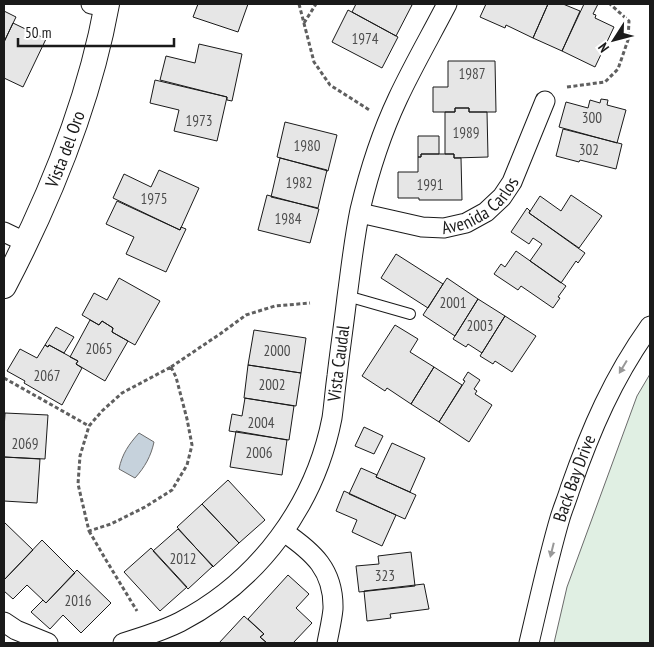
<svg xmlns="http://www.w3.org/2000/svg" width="654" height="647" font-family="'PT Sans Narrow',sans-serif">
	<rect width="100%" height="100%" fill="#fff"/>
	<path fill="#e0efe3" stroke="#6a6a6a" d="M650 374V643H554L567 587 637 396Z"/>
	<path fill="#c6d2dc" stroke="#6a6a6a" d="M139 433 154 442C151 456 145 467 135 478L119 469C122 454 129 444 139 433Z"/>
	<path fill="#e6e6e6" stroke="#1a1a1a" d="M198 4H248L238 32 193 17Z
		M356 4H409L412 5 396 36 352 12Z
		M486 4H548L533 38 506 25 505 28 480 17Z
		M548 4H563L580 11 562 51 533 38Z
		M584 4H598L593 14 596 15 595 18 614 27 595 67 562 51Z
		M348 10 398 37 382 68 332 42Z
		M4 11 16 17 4 42Z
		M13 23 46 39 23 87 4 78V42Z
		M199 44 242 54 232 101 227 100V97L160 80 166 56 195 63Z
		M448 61H495L496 112H469V108H455V112H433V87H448Z
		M155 80 227 97 217 141 174 131 179 110 150 103Z
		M601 99 608 100 607 105 626 110 617 143 559 127 566 102 588 108 590 100 600 103Z
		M455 108H469V112H487L488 157 454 158V154H445V112H455Z
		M285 122 337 135 328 171 277 157Z
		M563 129 622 144 616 169 580 160 579 162 556 156Z
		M418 136H439V154H421V157H418Z
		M421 154H454V158H461L462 200H419V198H398V172H418V157H421Z
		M280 158 327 170 318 208 271 197Z
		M159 170 199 188 180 230 113 198 124 174 151 187Z
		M267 195 319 209 310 243 258 230Z
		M571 195 602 216 579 248 529 213 540 196 561 211Z
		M117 201 180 230 181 227 186 229 166 272 126 254 134 237 106 224Z
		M527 208 530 211 529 213 585 253 578 263 576 261 561 283 530 261 542 244 533 238 529 244 511 232Z
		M516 251 566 286 558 297 560 298 553 308 521 286 518 290 494 274 501 264 505 267Z
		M396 254 443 284 428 308 381 278Z
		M119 278 160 301 135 345 112 332 113 328 102 321 99 325 82 315 94 293 107 300Z
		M447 278 478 299 455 336 423 315Z
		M478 299 505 316 482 353 468 344 466 347 453 339Z
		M505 316 536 336 512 372 495 361 493 364 480 356Z
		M90 320 99 325 102 321 113 328 112 332 128 341 105 381 76 364 78 361 70 357Z
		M395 325 418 339 410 352 434 367 411 404 387 388 385 391 362 376Z
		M56 327 74 337 64 353 49 345 48 347 45 345Z
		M254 330 306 338 301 373 248 365Z
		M45 345 48 347 49 345 78 361 76 364 82 368 62 405 24 383 25 381 7 371 20 349 37 358Z
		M248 365 301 373 296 406 244 398Z
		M434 367 462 385 439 422 411 404Z
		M468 372 480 380 474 389 477 391 475 394 492 405 469 442 439 422 465 381 463 380Z
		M245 398 294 406 289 440 229 431 232 414 242 416Z
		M5 413 48 415 45 459 4 457V430Z
		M364 427 383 436 374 454 355 446Z
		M236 431 287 440 282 475 230 467Z
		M392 443 425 458 410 492 376 477Z
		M4 457 40 459 37 503 4 501Z
		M361 468 377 475 376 477 416 495 405 519 349 494Z
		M228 480 265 520 239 543 202 504Z
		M344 491 396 515 382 546 352 532 357 520 336 511Z
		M202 504 239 543 213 567 177 527Z
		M4 522 33 550 4 580Z
		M178 529 213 566 188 589 153 551Z
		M42 540 75 573 46 603 27 585 13 599 4 591V580Z
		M151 548 187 587 160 611 124 572Z
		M411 552 415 586 359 592 356 566 379 564 378 556Z
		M77 570 111 603 81 633 63 615 50 629 31 612 43 600 46 603Z
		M288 575 309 594 296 608 312 623 293 643H267L260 637 264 634 248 619Z
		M424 584 429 609 390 614 391 618 367 621 364 591Z
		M244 616 264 634 260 637 267 643H219Z"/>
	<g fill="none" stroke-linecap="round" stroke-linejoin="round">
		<defs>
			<path id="service" d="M347 296 410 314"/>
			<g id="minor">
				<path d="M91 4 106 7"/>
				<path id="s1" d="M360 213 422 227 444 228 466 223 486 212 502 197 512 182 545 101"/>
				<path d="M4 232 27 243"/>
				<path d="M284 532C313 552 334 570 333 609 332 620 329 632 327 643"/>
				<path d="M4 622 16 630 48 643"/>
				<path id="s2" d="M123 643C143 637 162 631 180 622 259 581 315 505 332 418 334 404 335 390 337 376 340 350 344 323 347 297 351 268 354 239 360 210 369 172 381 134 398 98 413 66 431 35 447 4"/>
				<path id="s3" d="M529 643C539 601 548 559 560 518 563 508 567 499 570 489 591 429 613 378 650 326"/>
			</g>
			<g id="tertiary">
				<path id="s4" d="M4 286C50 198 89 103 107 4"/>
			</g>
		</defs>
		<use href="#service" stroke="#1a1a1a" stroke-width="12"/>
		<use href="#minor" stroke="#1a1a1a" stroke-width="21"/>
		<use href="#tertiary" stroke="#1a1a1a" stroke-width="26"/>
		<path stroke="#5f5f5f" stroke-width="3" stroke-dasharray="4 2.5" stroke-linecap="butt" d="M299 4 314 62 330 85 371 111
			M304 23 316 4
			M567 87 605 82 618 69 628 40 629 21 610 4
			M171 367 176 377 187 419 192 445 187 465 172 490 145 507 111 524 89 531 78 484 80 456 89 426 102 411 122 393Z
			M171 367 220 334 246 315 275 306 310 303
			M4 378 89 426
			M89 531 106 560 137 611"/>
		<use href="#service" stroke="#fff" stroke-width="10"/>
		<use href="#minor" stroke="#fff" stroke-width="19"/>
		<use href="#tertiary" stroke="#fff" stroke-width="24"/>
	</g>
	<defs><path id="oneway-solid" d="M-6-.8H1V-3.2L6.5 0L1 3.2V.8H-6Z" transform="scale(1.25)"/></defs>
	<g fill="#989898">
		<use href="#oneway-solid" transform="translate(623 367) rotate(121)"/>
		<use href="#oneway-solid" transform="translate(552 550) rotate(104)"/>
	</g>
	<g text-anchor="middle" stroke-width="4" stroke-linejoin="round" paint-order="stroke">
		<g font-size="15" fill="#4d4d4d">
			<text x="365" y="44">1974</text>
			<text x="472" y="79">1987</text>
			<text x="592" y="123">300</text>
			<text x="199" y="126">1973</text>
			<text x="466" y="138">1989</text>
			<text x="307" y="151">1980</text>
			<text x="589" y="155">302</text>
			<text x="299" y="188">1982</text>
			<text x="430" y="190">1991</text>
			<text x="154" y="204">1975</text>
			<text x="288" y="224">1984</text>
			<text x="453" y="308">2001</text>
			<text x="480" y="331">2003</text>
			<text x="99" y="354">2065</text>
			<text x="277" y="356">2000</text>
			<text x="47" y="381">2067</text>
			<text x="272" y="390">2002</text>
			<text x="261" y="428">2004</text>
			<text x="25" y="449">2069</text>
			<text x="259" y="458">2006</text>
			<text x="183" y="564">2012</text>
			<text x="385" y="581">323</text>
			<text x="78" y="606">2016</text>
		</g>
		<g font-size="18" fill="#1a1a1a" stroke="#fff">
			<text dy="6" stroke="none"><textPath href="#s4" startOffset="150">Vista del Oro</textPath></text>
			<text dy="6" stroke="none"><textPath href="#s1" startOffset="129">Avenida Carlos</textPath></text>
			<text dy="6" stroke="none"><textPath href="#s2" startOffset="379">Vista Caudal</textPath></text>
			<text dy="6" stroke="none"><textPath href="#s3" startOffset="171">Back Bay Drive</textPath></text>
		</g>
	</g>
	<rect width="654" height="647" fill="none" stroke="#1a1a1a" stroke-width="10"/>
	<g transform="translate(614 40) rotate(234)" stroke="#ffffff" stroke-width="4" paint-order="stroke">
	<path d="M0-4L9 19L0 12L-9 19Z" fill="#1a1a1a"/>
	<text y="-8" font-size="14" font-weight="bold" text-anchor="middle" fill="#1a1a1a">N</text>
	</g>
	<path d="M18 38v8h156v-8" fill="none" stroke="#1a1a1a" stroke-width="2.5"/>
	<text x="25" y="38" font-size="15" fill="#1a1a1a" stroke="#ffffff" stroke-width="4" paint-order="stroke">50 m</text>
</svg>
